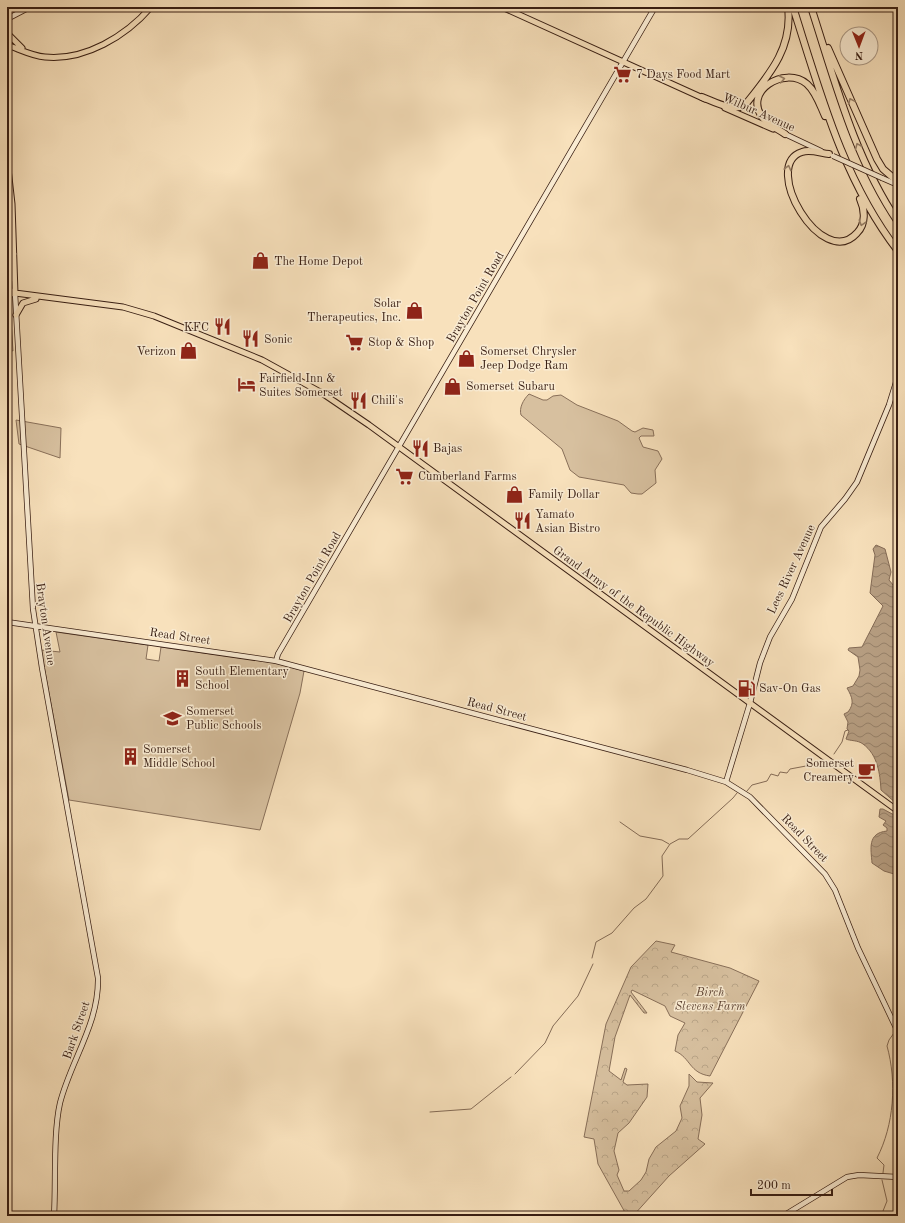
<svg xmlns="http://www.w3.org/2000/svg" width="905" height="1223" font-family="'Old Standard TT',serif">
	<defs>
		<pattern id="forest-crowns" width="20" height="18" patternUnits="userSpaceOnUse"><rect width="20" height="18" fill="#d7c09f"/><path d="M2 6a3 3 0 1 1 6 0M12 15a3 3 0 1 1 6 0" fill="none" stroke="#b9a588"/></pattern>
		<pattern id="water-waves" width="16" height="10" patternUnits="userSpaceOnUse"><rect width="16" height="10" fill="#b79f83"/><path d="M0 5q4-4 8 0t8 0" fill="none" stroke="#96816a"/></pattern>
	</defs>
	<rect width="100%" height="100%" fill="#f8e1bc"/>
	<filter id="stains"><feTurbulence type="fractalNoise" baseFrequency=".005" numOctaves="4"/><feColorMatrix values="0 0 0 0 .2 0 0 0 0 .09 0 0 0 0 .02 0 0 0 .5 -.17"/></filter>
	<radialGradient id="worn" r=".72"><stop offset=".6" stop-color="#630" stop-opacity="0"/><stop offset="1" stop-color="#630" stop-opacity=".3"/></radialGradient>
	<path fill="#d7c09f" stroke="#886f59" d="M7 291 10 303 13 351 7 349Z
		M529 394 543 400H547L553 396 561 395 577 405 618 421 632 431 635 432 643 428 653 430 654 436H641L639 438 643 447 658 451 662 459 655 470 656 483 642 494H638L631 493 624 485 579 477 570 470 562 449 521 415C519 408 523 400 529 394Z
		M16 420 61 428 60 458 19 444Z
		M56 632 148 645 146 659 159 661 161 647 276 663 304 671 300 693 260 830 69 800 41 650 60 652Z"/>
	<path fill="url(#forest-crowns)" stroke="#886f59" d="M656 941 675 945 671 952 730 968 759 981 710 1076C689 1073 691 1058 675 1051L678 1035 685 1023 670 1016 665 1006 632 990 631 992 647 1013H644L630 995 615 1037 609 1071 621 1080 625 1068 627 1069 623 1082 627 1085 648 1084 647 1097 629 1123 618 1133 614 1151 619 1170 617 1175 624 1191H629L641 1180 646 1172 649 1159 656 1147 676 1131 682 1118 680 1106 689 1086V1074L697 1082 713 1083 700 1098 702 1115 698 1139 705 1144 669 1176 633 1216H627L598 1164 594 1139 584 1137 606 1024 631 967Z"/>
	<path fill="url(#water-waves)" stroke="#846b56" d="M876 545 885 549 891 572 889 580 898 591V885L895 880 894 874 884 871 872 863C871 849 867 833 887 831V828L883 825 886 821 879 817 880 809H883L896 816 897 804 881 790C880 774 878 755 863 744 858 740 850 741 846 739L849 731 847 729 848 722 844 714 848 712C855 703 852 697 847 688L853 686 859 676 860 670 858 657 848 650 849 648 862 647 883 606 870 593 875 555 873 549Z"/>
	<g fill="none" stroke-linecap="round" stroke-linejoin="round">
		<path stroke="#846b56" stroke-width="1" d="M834 754 842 742 845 731 848 730
			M747 791 752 785 767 781 771 774 778 776 780 772 787 773 790 769 822 763
			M620 822 640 836 662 840 669 844
			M592 958 596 942 612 933 634 908 646 899 663 876 662 856 670 844 679 839H688L733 798 737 793
			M515 1074 545 1043 553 1026 578 996 593 964
			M430 1112 471 1109 511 1077
			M883 1173 884 1165 877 1158C894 1125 897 1082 887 1046L889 1040 894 1033
			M881 1216 887 1201 882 1180"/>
		<defs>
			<path id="secondary" d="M7 19 30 7
				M785 134 821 151
				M882 178 898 185
				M7 250 14 254
				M15 293 33 609 42 668 98 978C99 1024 71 1060 60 1103 53 1134 56 1183 54 1216
				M7 622 276 661 687 770 726 782 750 797 825 874 835 890 858 948 898 1032
				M276 661 278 654 655 7
				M726 782 750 703 760 663 770 637 792 599 821 527 845 499 857 482 889 405 898 376
				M783 1216 847 1177 859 1175 898 1177"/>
			<path id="primary" d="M502 7 705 99
				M7 33 22 48
				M7 45C19 49 32 56 45 57 85 61 126 36 151 7
				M725 108 773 129
				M7 160 12 204 15 293
				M7 284 14 273
				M7 289 15 293
				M7 295 15 293 123 307 154 316 262 360 322 393 369 425 898 811
				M16 315 23 303 36 299"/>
			<path id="highway" d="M793 7C820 92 843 180 898 251
				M811 7C835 81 854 157 898 222
				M828 48 877 159 883 169 898 182
				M702 97C715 102 732 112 745 105 769 75 793 48 788 7
				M785 134C778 129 768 125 763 118 742 92 784 65 807 84 816 92 820 105 825 116
				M829 154C820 153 810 149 802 152 760 165 822 272 857 233 866 224 865 210 860 199"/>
		</defs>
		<use href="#secondary" stroke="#381e13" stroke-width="6"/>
		<use href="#primary" stroke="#381e13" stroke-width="7"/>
		<use href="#highway" stroke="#381e13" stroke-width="8"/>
		<use href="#secondary" stroke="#faecd3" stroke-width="4.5"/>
		<use href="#primary" stroke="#f8e1bc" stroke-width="5"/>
		<use href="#highway" stroke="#f8e1bc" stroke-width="6"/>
		<defs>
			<path id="secondary-bridge" d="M833 156 882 178"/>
		</defs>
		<use href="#secondary-bridge" stroke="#381e13" stroke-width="6" stroke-linecap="butt"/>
		<use href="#secondary-bridge" stroke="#faecd3" stroke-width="4.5"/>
	</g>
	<defs><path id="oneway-chevron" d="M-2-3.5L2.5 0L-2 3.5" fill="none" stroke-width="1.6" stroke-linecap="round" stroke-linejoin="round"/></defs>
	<g stroke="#988068">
		<use href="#oneway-chevron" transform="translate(782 79) rotate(-11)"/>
		<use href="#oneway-chevron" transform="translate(851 101) rotate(-114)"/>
		<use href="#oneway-chevron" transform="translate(858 146) rotate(-112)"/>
		<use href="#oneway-chevron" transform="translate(788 168) rotate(-76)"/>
		<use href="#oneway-chevron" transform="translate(862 223) rotate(107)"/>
	</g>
	<defs>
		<symbol id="supermarket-bare" viewBox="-9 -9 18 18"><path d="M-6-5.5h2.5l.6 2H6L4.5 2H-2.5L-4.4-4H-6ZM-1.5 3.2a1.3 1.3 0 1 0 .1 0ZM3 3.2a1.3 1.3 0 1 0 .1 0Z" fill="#8f2418" stroke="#faecd3" stroke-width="2.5" paint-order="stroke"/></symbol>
		<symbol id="shop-bare" viewBox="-9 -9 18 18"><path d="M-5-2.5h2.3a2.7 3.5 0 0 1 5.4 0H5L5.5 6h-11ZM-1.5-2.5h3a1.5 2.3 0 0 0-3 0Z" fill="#8f2418" stroke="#faecd3" stroke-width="2.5" paint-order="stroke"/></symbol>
		<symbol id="restaurant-bare" viewBox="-9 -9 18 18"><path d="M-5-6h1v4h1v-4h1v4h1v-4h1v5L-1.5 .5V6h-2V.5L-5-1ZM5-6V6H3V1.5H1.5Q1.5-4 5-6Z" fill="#8f2418" stroke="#faecd3" stroke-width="2.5" paint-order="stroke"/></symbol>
		<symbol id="hotel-bare" viewBox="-9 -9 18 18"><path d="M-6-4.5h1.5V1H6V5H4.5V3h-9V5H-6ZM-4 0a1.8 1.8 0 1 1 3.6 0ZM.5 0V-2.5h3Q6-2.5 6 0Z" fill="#8f2418" stroke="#faecd3" stroke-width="2.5" paint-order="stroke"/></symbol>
		<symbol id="building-bare" viewBox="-9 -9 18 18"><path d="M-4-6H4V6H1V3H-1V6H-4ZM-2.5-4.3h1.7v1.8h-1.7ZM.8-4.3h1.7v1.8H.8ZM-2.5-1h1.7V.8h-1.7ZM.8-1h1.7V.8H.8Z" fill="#8f2418" stroke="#faecd3" stroke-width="2.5" paint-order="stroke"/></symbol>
		<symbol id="fuel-bare" viewBox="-9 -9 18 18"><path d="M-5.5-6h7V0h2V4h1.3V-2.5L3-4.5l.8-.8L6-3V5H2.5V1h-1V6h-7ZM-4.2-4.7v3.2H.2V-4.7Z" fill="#8f2418" stroke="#faecd3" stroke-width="2.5" paint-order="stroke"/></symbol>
		<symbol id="school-bare" viewBox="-9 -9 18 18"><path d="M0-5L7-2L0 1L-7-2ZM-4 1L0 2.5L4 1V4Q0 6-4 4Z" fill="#8f2418" stroke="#faecd3" stroke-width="2.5" paint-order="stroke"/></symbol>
		<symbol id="cafe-bare" viewBox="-9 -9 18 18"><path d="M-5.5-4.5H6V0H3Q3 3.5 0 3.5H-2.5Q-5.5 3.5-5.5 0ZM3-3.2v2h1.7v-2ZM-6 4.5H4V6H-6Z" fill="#8f2418" stroke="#faecd3" stroke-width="2.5" paint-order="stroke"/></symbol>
	</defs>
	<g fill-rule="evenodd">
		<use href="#supermarket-bare" x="610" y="62" width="25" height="25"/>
		<use href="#shop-bare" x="248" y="248" width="25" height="25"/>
		<use href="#shop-bare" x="402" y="298" width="25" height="25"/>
		<use href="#restaurant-bare" x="210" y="314" width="25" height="25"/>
		<use href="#restaurant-bare" x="238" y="326" width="25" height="25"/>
		<use href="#supermarket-bare" x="342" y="330" width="25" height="25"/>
		<use href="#shop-bare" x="176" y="338" width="25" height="25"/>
		<use href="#shop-bare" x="454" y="346" width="25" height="25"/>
		<use href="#hotel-bare" x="234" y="372" width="25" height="25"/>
		<use href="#shop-bare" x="440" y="374" width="25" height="25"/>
		<use href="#restaurant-bare" x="346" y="388" width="25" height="25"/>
		<use href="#restaurant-bare" x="408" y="436" width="25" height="25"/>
		<use href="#supermarket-bare" x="392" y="464" width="25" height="25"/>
		<use href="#shop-bare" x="502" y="482" width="25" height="25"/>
		<use href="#restaurant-bare" x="510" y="508" width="25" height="25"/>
		<use href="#building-bare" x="170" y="666" width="25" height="25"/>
		<use href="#fuel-bare" x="734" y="676" width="25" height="25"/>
		<use href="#school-bare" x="160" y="706" width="25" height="25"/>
		<use href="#building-bare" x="118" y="744" width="25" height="25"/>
		<use href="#cafe-bare" x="854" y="758" width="25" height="25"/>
	</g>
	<g text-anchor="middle" stroke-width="3" stroke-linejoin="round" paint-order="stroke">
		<g font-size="12" fill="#381e13" stroke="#faecd3" text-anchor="start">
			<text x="636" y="78">7 Days Food Mart</text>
			<text x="274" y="265">The Home Depot</text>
			<text x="401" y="307" text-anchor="end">Solar<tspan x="401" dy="14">Therapeutics, Inc.</tspan></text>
			<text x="209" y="331" text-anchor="end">KFC</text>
			<text x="264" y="343">Sonic</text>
			<text x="368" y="346">Stop &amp; Shop</text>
			<text x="176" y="355" text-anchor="end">Verizon</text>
			<text x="480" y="355">Somerset Chrysler<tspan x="480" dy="14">Jeep Dodge Ram</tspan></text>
			<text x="259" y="382">Fairfield Inn &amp;<tspan x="259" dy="14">Suites Somerset</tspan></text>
			<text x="466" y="390">Somerset Subaru</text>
			<text x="371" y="404">Chili's</text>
			<text x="433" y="452">Bajas</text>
			<text x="418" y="480">Cumberland Farms</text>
			<text x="528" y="498">Family Dollar</text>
			<text x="535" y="518">Yamato<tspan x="535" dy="14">Asian Bistro</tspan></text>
			<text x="195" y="675">South Elementary<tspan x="195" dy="14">School</tspan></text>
			<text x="759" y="692">Sav-On Gas</text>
			<text x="186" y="715">Somerset<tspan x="186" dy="14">Public Schools</tspan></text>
			<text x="143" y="753">Somerset<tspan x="143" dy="14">Middle School</tspan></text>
			<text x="854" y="767" text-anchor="end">Somerset<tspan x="854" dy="14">Creamery</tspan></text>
		</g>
		<g font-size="12" fill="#381e13" stroke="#faecd3">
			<text transform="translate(759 112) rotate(24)" y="4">Wilbur Avenue</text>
			<text transform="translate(475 297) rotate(-60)" y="4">Brayton Point Road</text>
			<text transform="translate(791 569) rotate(-65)" y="4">Lees River Avenue</text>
			<text transform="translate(312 577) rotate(-60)" y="4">Brayton Point Road</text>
			<text transform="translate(634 606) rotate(36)" y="4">Grand Army of the Republic Highway</text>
			<text transform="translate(46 624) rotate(82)" y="4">Brayton Avenue</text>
			<text transform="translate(180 636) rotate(8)" y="4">Read Street</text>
			<text transform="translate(497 709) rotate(15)" y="4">Read Street</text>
			<text transform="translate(805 838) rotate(46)" y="4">Read Street</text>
			<text transform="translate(76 1030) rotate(-71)" y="4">Bark Street</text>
		</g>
		<g font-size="12" font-style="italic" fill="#604636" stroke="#faecd3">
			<text x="710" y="996">Birch<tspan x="710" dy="14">Stevens Farm</tspan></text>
		</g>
	</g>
	<rect width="905" height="1223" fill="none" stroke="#f8e1bc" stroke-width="24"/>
	<rect x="8" y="8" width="889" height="1207" fill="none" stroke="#381e13" stroke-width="2"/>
	<rect x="12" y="12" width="881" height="1199" fill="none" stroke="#381e13"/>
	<g transform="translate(859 46) rotate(179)"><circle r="19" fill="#faecd3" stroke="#ac9a86"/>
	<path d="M0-3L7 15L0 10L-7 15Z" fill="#8f2418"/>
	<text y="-6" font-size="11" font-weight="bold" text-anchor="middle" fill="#381e13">N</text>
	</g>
	<path d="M751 1189v6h81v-6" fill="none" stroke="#381e13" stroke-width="2"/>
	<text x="757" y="1189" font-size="12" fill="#381e13" stroke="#faecd3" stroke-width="3" paint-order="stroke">200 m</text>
	<rect width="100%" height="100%" filter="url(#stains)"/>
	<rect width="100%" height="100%" fill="url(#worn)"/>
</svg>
